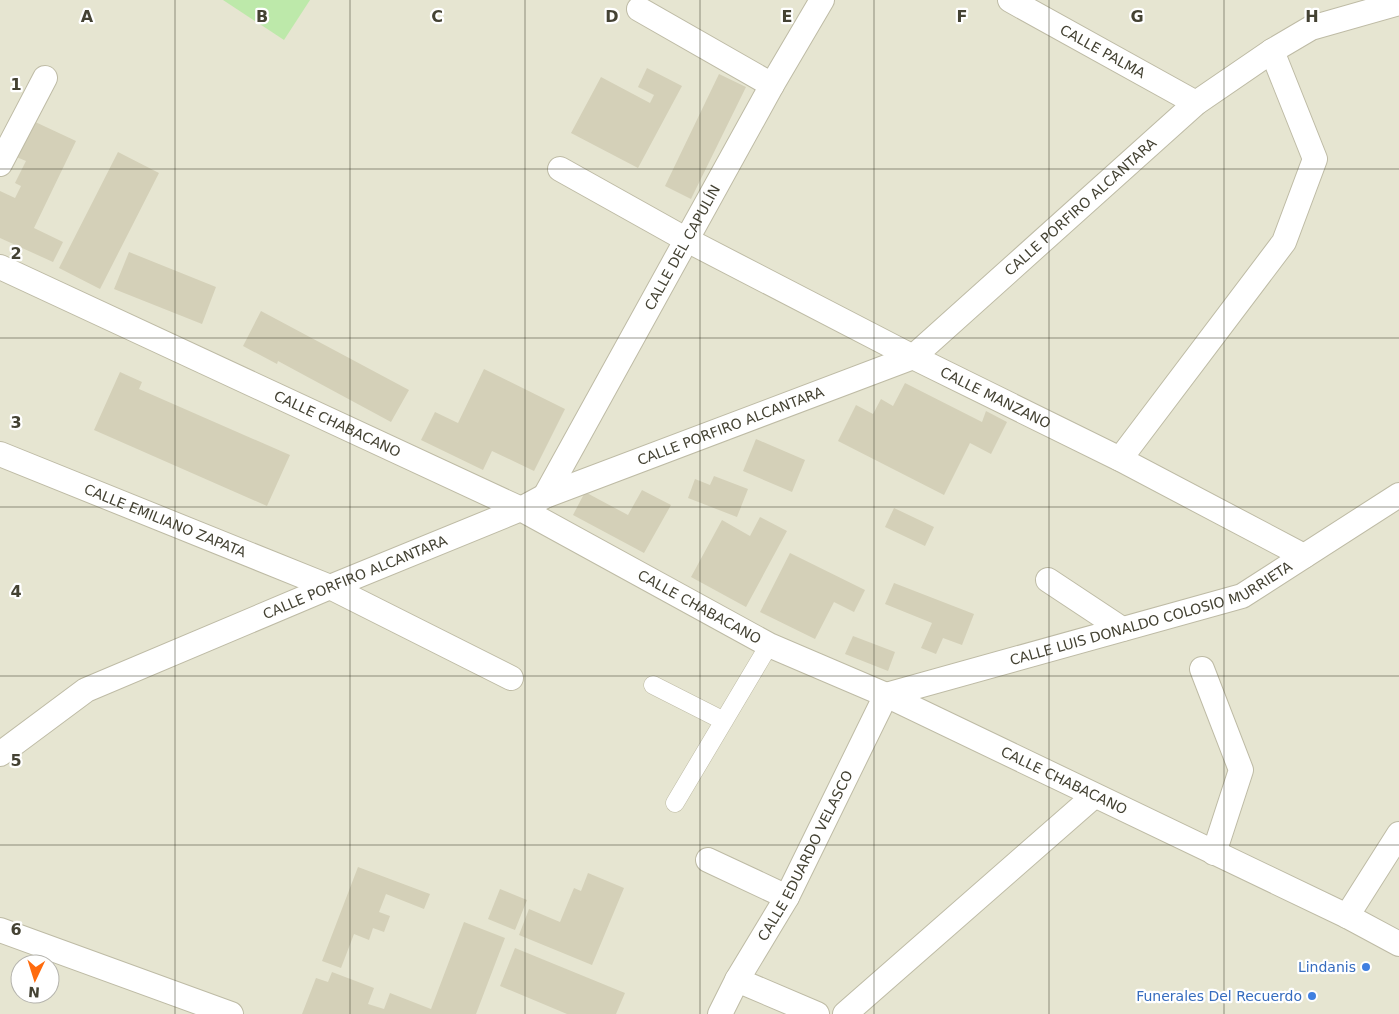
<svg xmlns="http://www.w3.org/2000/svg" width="1399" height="1014" font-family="'DejaVu Sans',sans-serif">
	<rect width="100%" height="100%" fill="#f2f1e3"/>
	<path fill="#e6e5d1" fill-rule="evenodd" d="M0 0H1399V1014H0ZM20 964H50V994H20Z"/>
	<path fill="#bde9aa" d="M223 0H310L284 40Z"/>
	<path fill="#d4d0b8" d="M647 68 682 86 638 168 571 133 601 77 650 103 654 95 638 87Z
		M719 74 746 87 691 199 665 186Z
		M31 120 76 141 34 228 63 242 53 262 0 238V191L15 198 21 186 15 183 26 161 14 156Z
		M118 152 159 173 100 289 59 268Z
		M129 252 216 287 202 324 114 289Z
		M261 311 409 390 391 422 278 361 277 364 243 346Z
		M484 369 565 409 534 471 492 451 483 470 421 440 435 412 458 423Z
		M120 372 142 382 139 389 290 455 267 506 94 430Z
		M905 383 982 422 986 411 1007 422 991 454 970 443 944 495 838 441 856 405 873 414 881 399 893 406Z
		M756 439 805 460 792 492 743 471Z
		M714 476 748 489 737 517 688 498 695 479 710 485Z
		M642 490 671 505 644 553 573 515 585 492 628 515Z
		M894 508 934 527 925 546 885 527Z
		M760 517 787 531 746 607 691 577 722 520 750 536Z
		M790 553 865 590 854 612 834 602 815 639 760 612Z
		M894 583 974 614 962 645 943 638 936 654 921 648 932 623 885 604Z
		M853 636 895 652 888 671 845 654Z
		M358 867 430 894 424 909 386 894 379 912 390 916 384 932 373 928 369 940 354 934 341 968 322 961Z
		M588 873 624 888 592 965 519 935 529 909 560 922 574 888 581 891Z
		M500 889 527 900 515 930 488 919Z
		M464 922 505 938 476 1014H302L316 978 328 982 332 972 374 988 368 1004 384 1009 390 993 431 1009Z
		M515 948 625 993 616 1014H567L500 986Z"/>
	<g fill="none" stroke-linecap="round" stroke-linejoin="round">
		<defs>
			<path id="pedestrian" d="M653 685 724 721
				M675 803 769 645"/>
			<g id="minor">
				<path id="s1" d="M1010 0 1196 103"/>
				<path d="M639 9 772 85"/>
				<path d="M0 164 45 78"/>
				<path id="s2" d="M560 169 687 240 913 357 1120 459 1304 556"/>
				<path id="s3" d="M0 267 521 509 769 645 886 695 1347 916 1399 944"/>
				<path id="s4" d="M0 454 330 587 511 678"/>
				<path d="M1120 459 1284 242 1315 159 1272 51"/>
				<path id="s5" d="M545 496 772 85 822 0"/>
				<path d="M1048 580 1122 629"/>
				<path d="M1202 669 1241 770 1214 853"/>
				<path id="s6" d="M0 754 86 690 330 587 521 509 545 496 913 357 1196 103 1272 51 1311 28 1399 3"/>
				<path d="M708 860 787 897"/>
				<path d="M1347 916 1399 834"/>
				<path d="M0 930 231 1014"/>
				<path d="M737 980 817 1014"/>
				<path id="s7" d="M720 1014 737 980 787 897 886 695 1242 596 1399 495"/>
				<path d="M845 1014 1094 796"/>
			</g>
		</defs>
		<use href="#pedestrian" stroke="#bebba5" stroke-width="19"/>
		<use href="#minor" stroke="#bebba5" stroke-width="26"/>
		<use href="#pedestrian" stroke="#fff" stroke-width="18"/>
		<use href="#minor" stroke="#fff" stroke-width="24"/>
	</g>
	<path fill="none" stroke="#444233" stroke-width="1" stroke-opacity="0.55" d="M175 0V1014M350 0V1014M525 0V1014M700 0V1014M874 0V1014M1049 0V1014M1224 0V1014M0 169H1399M0 338H1399M0 507H1399M0 676H1399M0 845H1399"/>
	<g fill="#3f7fe0" stroke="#fff" stroke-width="2">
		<circle cx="1366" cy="967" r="5"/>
		<circle cx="1312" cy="996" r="5"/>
	</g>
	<g text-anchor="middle" stroke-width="4.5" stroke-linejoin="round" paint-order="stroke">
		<g font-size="14" fill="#444233" stroke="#fff">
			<text dy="5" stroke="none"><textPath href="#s1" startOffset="106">CALLE PALMA</textPath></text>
			<text dy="5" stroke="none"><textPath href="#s6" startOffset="1224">CALLE PORFIRO ALCANTARA</textPath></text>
			<text dy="5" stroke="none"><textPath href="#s5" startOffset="284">CALLE DEL CAPULÍN</textPath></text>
			<text dy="5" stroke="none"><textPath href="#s2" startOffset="492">CALLE MANZANO</textPath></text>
			<text dy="5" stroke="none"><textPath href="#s3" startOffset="372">CALLE CHABACANO</textPath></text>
			<text dy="5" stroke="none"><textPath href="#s6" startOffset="804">CALLE PORFIRO ALCANTARA</textPath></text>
			<text dy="5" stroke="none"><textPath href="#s4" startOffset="178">CALLE EMILIANO ZAPATA</textPath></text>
			<text dy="5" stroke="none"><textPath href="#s6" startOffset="399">CALLE PORFIRO ALCANTARA</textPath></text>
			<text dy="5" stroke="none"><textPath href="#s3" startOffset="778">CALLE CHABACANO</textPath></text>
			<text dy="5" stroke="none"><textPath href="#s7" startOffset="638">CALLE LUIS DONALDO COLOSIO MURRIETA</textPath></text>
			<text dy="5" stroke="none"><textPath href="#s3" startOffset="1182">CALLE CHABACANO</textPath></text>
			<text dy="5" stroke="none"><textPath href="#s7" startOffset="180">CALLE EDUARDO VELASCO</textPath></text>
		</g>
		<g font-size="14" fill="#366cbe" stroke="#fff" text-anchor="end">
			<text x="1356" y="972">Lindanis</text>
			<text x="1302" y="1001">Funerales Del Recuerdo</text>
		</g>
	</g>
	<g font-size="16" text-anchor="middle" font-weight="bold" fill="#444233" stroke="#fff" stroke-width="4.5" stroke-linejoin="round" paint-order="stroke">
		<text x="87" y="22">A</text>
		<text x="262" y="22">B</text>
		<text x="437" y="22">C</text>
		<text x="612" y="22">D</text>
		<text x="787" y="22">E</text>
		<text x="962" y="22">F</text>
		<text x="1137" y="22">G</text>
		<text x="1312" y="22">H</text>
		<text x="16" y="90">1</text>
		<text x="16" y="259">2</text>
		<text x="16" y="428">3</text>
		<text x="16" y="597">4</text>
		<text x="16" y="766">5</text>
		<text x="16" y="935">6</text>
	</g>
	<g transform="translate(35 979) rotate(184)"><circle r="24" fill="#ffffff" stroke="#b4b3ad"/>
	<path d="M0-4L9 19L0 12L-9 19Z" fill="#ff6b0d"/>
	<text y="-8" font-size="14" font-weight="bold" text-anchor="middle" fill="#444233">N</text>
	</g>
</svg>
